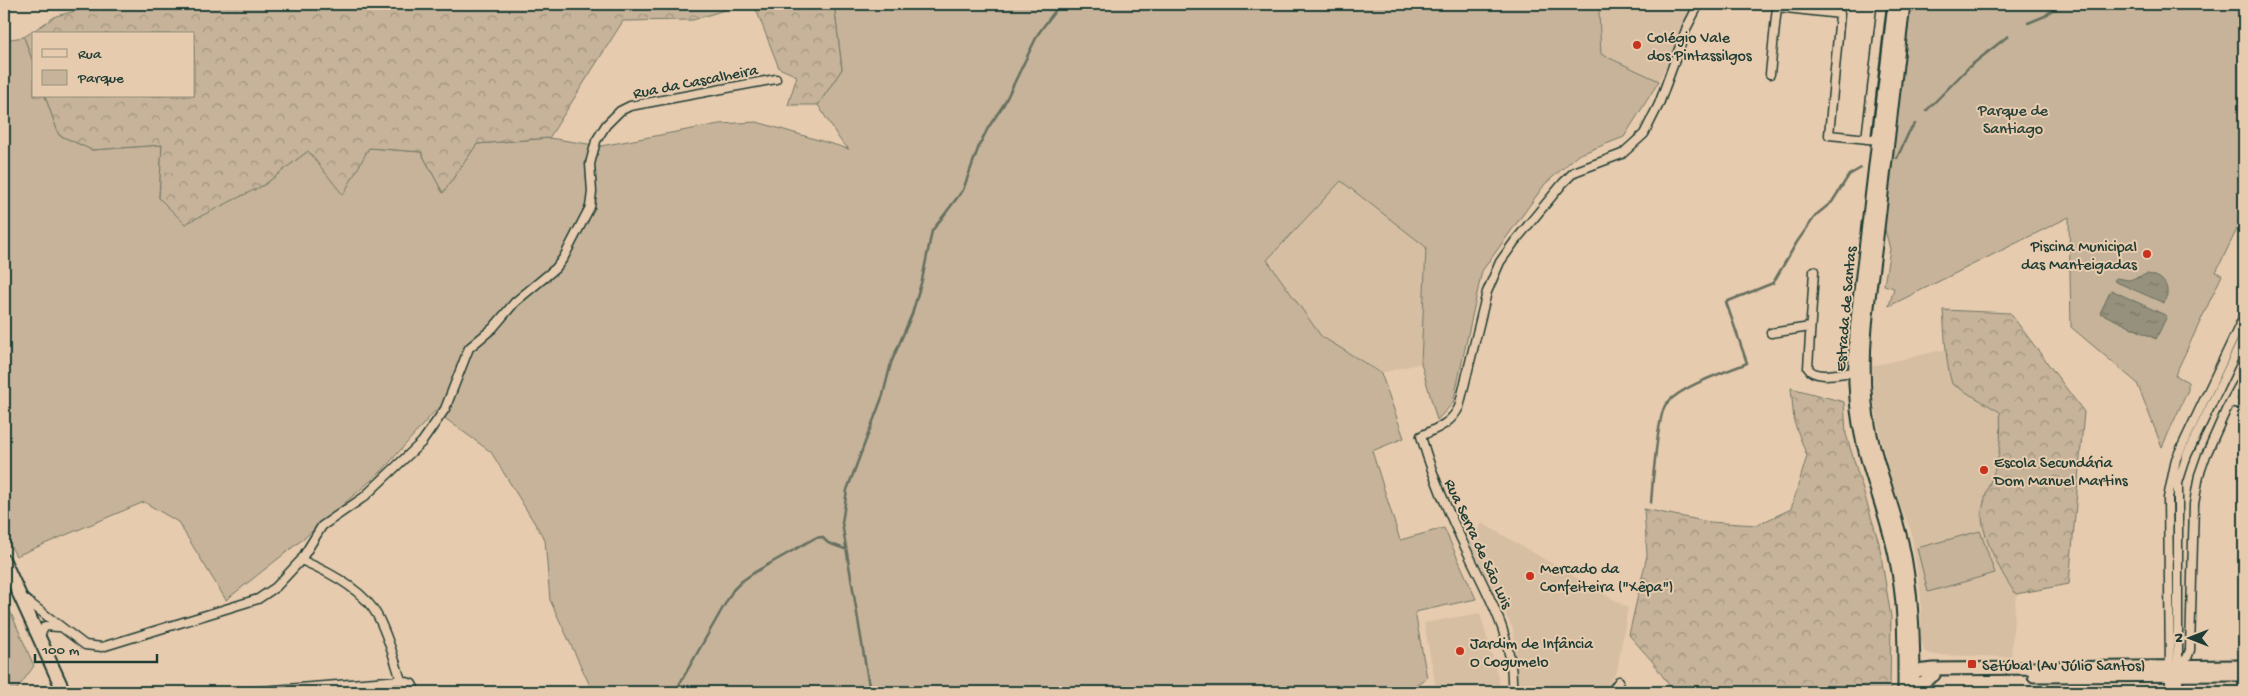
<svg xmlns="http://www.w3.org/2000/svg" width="2248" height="696" font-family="'Gochi Hand',sans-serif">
	<defs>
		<pattern id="forest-crowns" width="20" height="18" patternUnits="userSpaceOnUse" patternTransform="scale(1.25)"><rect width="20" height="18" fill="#c6b39a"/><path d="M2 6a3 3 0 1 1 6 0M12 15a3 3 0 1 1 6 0" fill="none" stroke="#a0937e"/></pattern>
		<pattern id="water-ripples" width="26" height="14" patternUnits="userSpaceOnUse" patternTransform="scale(1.25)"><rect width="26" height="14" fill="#96917c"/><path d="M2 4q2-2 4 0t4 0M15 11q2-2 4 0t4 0" fill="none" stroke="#7a7866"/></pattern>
	</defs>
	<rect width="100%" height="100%" fill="#e7cbae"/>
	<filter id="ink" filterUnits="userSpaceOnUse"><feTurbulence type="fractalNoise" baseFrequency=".02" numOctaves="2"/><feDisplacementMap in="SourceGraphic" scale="10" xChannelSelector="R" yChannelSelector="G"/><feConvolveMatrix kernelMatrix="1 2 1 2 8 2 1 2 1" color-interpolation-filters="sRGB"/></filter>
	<g filter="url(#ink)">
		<path fill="#d6bea3" d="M1603 4H1684L1692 8 1659 81 1601 54 1599 13Z
			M1341 181 1426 247 1421 363 1381 373 1321 336 1267 260Z
			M1943 310 2010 313 2084 412 2069 584 2016 594 2011 657 1935 655 1925 652 1921 640V598L1911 531 1896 496 1882 444 1874 402 1872 366 1947 349Z
			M1482 523 1628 608 1617 671 1603 692H1518L1513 629 1470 545Z
			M1480 613 1499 680 1498 692H1437L1424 623Z"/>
		<path fill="#c6b39a" stroke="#727867" d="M834 4H1603L1599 13 1601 54 1659 81 1624 137 1578 155 1545 184 1482 271 1453 403 1437 420 1421 363 1426 247 1341 181 1267 260 1321 336 1381 373 1404 438 1372 451 1400 540 1444 528 1476 599 1415 612 1427 678 1403 692H593L550 600 545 540 491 452 435 411 382 471 303 539 226 600 178 522 144 502 16 556 4 534V40L24 37 34 65V96H45L59 135 92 150 162 145 159 198 264 185 308 151 369 148 421 152 443 193 477 144 549 138 601 146 719 124 757 122 849 149 840 140 818 105 842 69Z
			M1911 4H2244V215L2216 272 2222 275 2175 375 2188 382V390L2162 447 2137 383 2071 327 2069 217 1889 306 1894 288 1884 285 1890 249 1884 226Z
			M1980 531 1995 573 1928 592 1917 548Z
			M4 597 34 666 15 692H4Z"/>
		<path fill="url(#forest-crowns)" stroke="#727867" d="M102 4H743L693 20 623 21 549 138 477 144 443 193 421 152 369 148 343 195 308 151 264 185 185 224 159 198 162 145 92 150 59 135 45 96H194V34H34V65L24 37 56 16Z
			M754 4H834L842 69 818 105H788L797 76 779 68Z
			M1943 310 2010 313 2084 412 2069 584 2016 594C2003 578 1981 535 1982 514 1983 498 1991 481 1996 466 2001 448 2001 431 2000 412L1952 384C1945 360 1945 335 1943 310Z
			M1791 388 1844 402 1846 434 1879 543 1891 617 1890 692H1674L1652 661 1629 635 1647 555 1644 509 1709 522 1757 525 1791 509 1807 456 1794 422Z"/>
		<path fill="url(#water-ripples)" stroke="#666f5f" d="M2147 274C2164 276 2172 288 2164 303L2114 281 2116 278 2129 280Z
			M2111 290 2167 316 2156 339 2100 313Z"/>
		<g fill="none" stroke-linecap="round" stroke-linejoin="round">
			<path stroke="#666f5f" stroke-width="2.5" d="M2028 23 2045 16 2059 4
				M1926 111 1969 67 2008 36
				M1897 158 1909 132 1915 124
				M1651 503C1652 488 1658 413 1666 404 1683 385 1723 373 1747 363L1726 302 1773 283 1797 242 1816 215 1832 202 1849 175 1861 168
				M675 692 733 590 742 581 755 572 815 538 822 537 828 543 845 549
				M870 692 842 523 847 490 883 395 891 363 912 314 922 280 932 231 963 190 979 146 988 128 1004 104 1038 34 1060 4"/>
			<defs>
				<path id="street" d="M1770 74 1777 7 1840 14 1829 135 1878 140
					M1866 139 1882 4
					M1814 271 1808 368C1815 380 1842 373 1854 372
					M1771 333 1810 327
					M2230 402 2244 405
					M301 560C327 571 363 589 377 615 388 635 394 659 401 680
					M22 597 85 645 102 647 258 599 276 587 301 560 322 526 364 497 422 442 445 409 469 348 493 328 515 302 556 268 564 257 590 207 592 192 590 164 596 141 606 125 620 111 630 106 776 79
					M39 637 45 626 58 627
					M2170 667 2168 498 2176 459 2244 316
					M2177 667 2187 658 2190 650 2194 504 2199 475 2206 455 2226 410 2244 377
					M2170 676V692
					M247 692 401 680 412 684 416 692
					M1512 692C1515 639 1488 595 1466 549 1448 512 1432 476 1421 436 1437 428 1451 424 1459 407L1487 292 1500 262 1515 241 1563 183 1574 172 1622 154 1644 134 1659 104 1687 27 1699 4
					M1611 692 1619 681
					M2178 692V483L2187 455 2244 336"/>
				<path id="secondary" d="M1894 4C1885 80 1876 157 1867 233 1861 288 1851 344 1856 399 1860 456 1884 502 1895 556 1905 601 1904 647 1904 692
					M1904 4C1895 81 1886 159 1877 237 1870 292 1860 347 1866 403 1871 454 1890 493 1902 542 1913 591 1914 641 1914 692
					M1906 672 1934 669 2244 666
					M2034 676 2244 675
					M1916 692 1923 682 1934 675"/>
				<path id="primary" d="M4 561 64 692"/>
			</defs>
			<use href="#street" stroke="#1f3d34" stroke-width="11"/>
			<use href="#secondary" stroke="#1f3d34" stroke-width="15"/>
			<use href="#primary" stroke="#1f3d34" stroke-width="16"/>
			<use href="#street" stroke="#e7cbae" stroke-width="8"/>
			<use href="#secondary" stroke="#e7cbae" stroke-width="11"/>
			<use href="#primary" stroke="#e7cbae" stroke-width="12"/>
		</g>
	</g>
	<g fill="#c8321e" stroke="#e7cbae" stroke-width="2">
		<circle cx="1637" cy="45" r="5"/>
		<circle cx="2147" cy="254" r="5"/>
		<circle cx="1984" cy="470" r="5"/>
		<circle cx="1530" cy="576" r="5"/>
		<circle cx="1460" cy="651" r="5"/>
		<rect x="1967" y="659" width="10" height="10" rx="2.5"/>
	</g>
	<g text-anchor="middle" stroke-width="4" stroke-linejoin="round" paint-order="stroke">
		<g font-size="16" fill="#1f3d34" stroke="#e7cbae" text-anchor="start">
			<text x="1647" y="42">Colégio Vale<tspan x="1647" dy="18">dos Pintassilgos</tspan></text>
			<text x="2137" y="251" text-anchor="end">Piscina Municipal<tspan x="2137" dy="18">das Manteigadas</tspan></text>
			<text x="1994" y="467">Escola Secundária<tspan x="1994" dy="18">Dom Manuel Martins</tspan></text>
			<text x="1540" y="573">Mercado da<tspan x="1540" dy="18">Confeiteira ("Xêpa")</tspan></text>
			<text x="1470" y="648">Jardim de Infância<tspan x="1470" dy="18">O Cogumelo</tspan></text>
			<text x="1982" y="670">Setúbal (Av Júlio Santos)</text>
		</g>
		<g font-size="16" fill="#1f3d34" stroke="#e7cbae">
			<text transform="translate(695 80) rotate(-11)" y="6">Rua da Cascalheira</text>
			<text transform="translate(1844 309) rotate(-85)" y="6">Estrada de Santas</text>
			<text transform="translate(1480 543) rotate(65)" y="6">Rua Serra de São Luis</text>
		</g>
		<g font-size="16" fill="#274339" stroke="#e7cbae">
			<text x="2013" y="115">Parque de<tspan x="2013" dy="18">Santiago</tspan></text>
		</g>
	</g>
	<rect width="2248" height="696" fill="none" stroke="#e7cbae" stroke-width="20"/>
	<rect x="10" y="10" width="2228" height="676" fill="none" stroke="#1f3d34" stroke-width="2" filter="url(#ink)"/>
	<rect x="32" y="32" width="162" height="65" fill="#e7cbae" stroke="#97927d"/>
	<rect x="42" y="49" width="25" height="8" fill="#e7cbae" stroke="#97927d"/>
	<text x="78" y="58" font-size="15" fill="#1f3d34">Rua</text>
	<rect x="42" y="70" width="25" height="15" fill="#c6b39a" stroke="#97927d"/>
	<text x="78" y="82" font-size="15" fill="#1f3d34">Parque</text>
	<g transform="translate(2190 638) rotate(270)" stroke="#e7cbae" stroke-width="4" paint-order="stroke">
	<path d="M0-4L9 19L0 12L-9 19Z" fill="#1f3d34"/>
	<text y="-8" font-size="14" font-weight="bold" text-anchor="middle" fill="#1f3d34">N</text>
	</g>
	<path d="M35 654v8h122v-8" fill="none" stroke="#1f3d34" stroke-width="2.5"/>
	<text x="42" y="654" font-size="15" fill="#1f3d34" stroke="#e7cbae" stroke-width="4" paint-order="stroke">100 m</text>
</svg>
